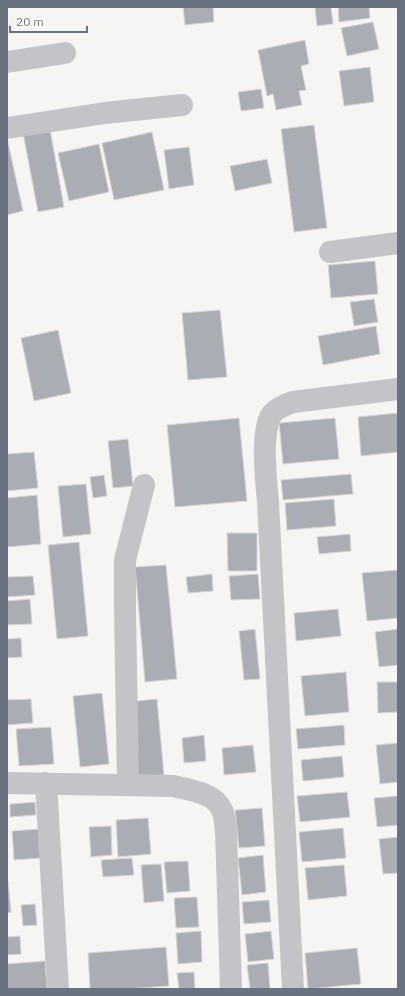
<svg xmlns="http://www.w3.org/2000/svg" width="405" height="996" font-family="'IBM Plex Sans',sans-serif">
	<rect width="100%" height="100%" fill="#f5f5f3"/>
	<path fill="#aaaeb4" stroke="#d7d7d5" d="M183 7H213L214 22 185 25Z
		M315 7H331L333 24 317 26Z
		M338 7H369L370 18 339 22Z
		M373 22 379 49 347 56 341 28Z
		M305 40 309 64 301 66 306 90 299 91 302 105 276 110 273 94 267 96 258 50Z
		M370 67 374 102 344 106 339 71Z
		M261 89 264 108 241 111 238 92Z
		M314 125 327 228 294 232 281 129Z
		M50 129 64 207 38 212 23 133Z
		M152 132 164 190 114 200 102 143Z
		M7 138 23 211 7 215Z
		M99 144 109 192 69 201 58 153Z
		M189 147 194 185 169 189 164 150Z
		M267 159 272 183 235 191 230 166Z
		M375 261 378 294 331 298 328 265Z
		M374 299 378 322 354 326 350 302Z
		M220 310 227 377 188 380 182 313Z
		M376 326 380 354 323 365 318 336Z
		M58 330 71 393 34 401 21 338Z
		M398 413V452L361 456 358 417Z
		M239 418 247 501 175 507 167 425Z
		M335 418 339 459 283 464 279 423Z
		M128 439 133 486 113 488 108 441Z
		M34 452 38 488 7 491V454Z
		M351 474 353 494 283 500 281 480Z
		M104 475 107 496 93 498 90 477Z
		M86 484 91 534 63 537 58 486Z
		M37 495 41 544 7 547V498Z
		M334 499 336 526 287 530 285 503Z
		M227 533H257V571H228Z
		M350 534 351 551 319 554 317 537Z
		M79 542 88 636 57 639 48 545Z
		M166 565 177 679 145 682 135 567Z
		M398 570V618L367 621 362 573Z
		M212 574 213 591 188 593 186 577Z
		M258 574 260 599 231 600 229 576Z
		M33 576 35 595 7 597V577Z
		M30 599 32 624 7 625V601Z
		M338 609 341 636 296 641 294 613Z
		M255 629 260 679 244 680 239 631Z
		M398 629V665L379 667 375 632Z
		M21 638 22 657 7 658V639Z
		M346 672 349 712 305 716 301 676Z
		M377 682H398V712L378 713Z
		M102 693 109 764 80 767 73 696Z
		M31 699 33 723 7 725V700Z
		M157 699 164 775 134 777 127 702Z
		M344 725 345 745 298 749 296 729Z
		M51 727 54 764 19 766 16 729Z
		M204 735 206 761 184 763 182 738Z
		M398 743V782L380 784 376 745Z
		M253 745 256 772 224 775 222 748Z
		M342 756 344 777 303 781 301 760Z
		M347 792 350 817 300 822 297 796Z
		M398 796V825L377 827 374 798Z
		M35 802 36 815 10 817V804Z
		M262 808 265 846 239 848 235 810Z
		M148 818 151 854 118 857 116 820Z
		M111 826 112 855 91 857 89 827Z
		M343 828 346 858 302 862 299 832Z
		M39 829 41 858 14 860 12 831Z
		M398 837V873L383 874 379 839Z
		M263 855 266 892 242 895 238 858Z
		M132 858 134 875 103 877 101 860Z
		M188 861 190 891 167 893 164 862Z
		M161 864 164 901 144 903 141 865Z
		M344 865 347 896 308 900 305 868Z
		M7 881H8L11 912 7 913Z
		M197 897 199 927 176 928 174 898Z
		M269 900 271 922 244 924 242 902Z
		M35 904 37 925 23 926 21 905Z
		M201 931 202 962 178 964 176 933Z
		M271 931 274 959 248 962 245 934Z
		M20 936 21 954 7 955V937Z
		M166 947 169 986 126 989H90L88 953Z
		M357 948 361 984 308 989 305 953Z
		M45 961 47 989H7V964Z
		M268 963 270 989H250L247 965Z
		M194 972 195 989H179L177 973Z"/>
	<g fill="none" stroke-linecap="round" stroke-linejoin="round">
		<path stroke="#c2c4c7" stroke-width="22" d="M7 62 65 53
			M7 128 105 113 182 105
			M330 252 398 243
			M7 783 173 786C189 790 214 792 222 810 225 815 225 825 226 831L231 989
			M46 783 58 989
			M128 785 125 611V560L144 485
			M293 989 268 502C266 480 261 437 270 417 274 409 285 405 293 402L398 389"/>
	</g>
	<rect width="405" height="996" fill="none" stroke="#687280" stroke-width="16"/>
	<path d="M10 26v6h77v-6" fill="none" stroke="#687280" stroke-width="2"/>
	<text x="16" y="26" font-size="12" fill="#687280" stroke="#ffffff" stroke-width="3" paint-order="stroke">20 m</text>
</svg>
